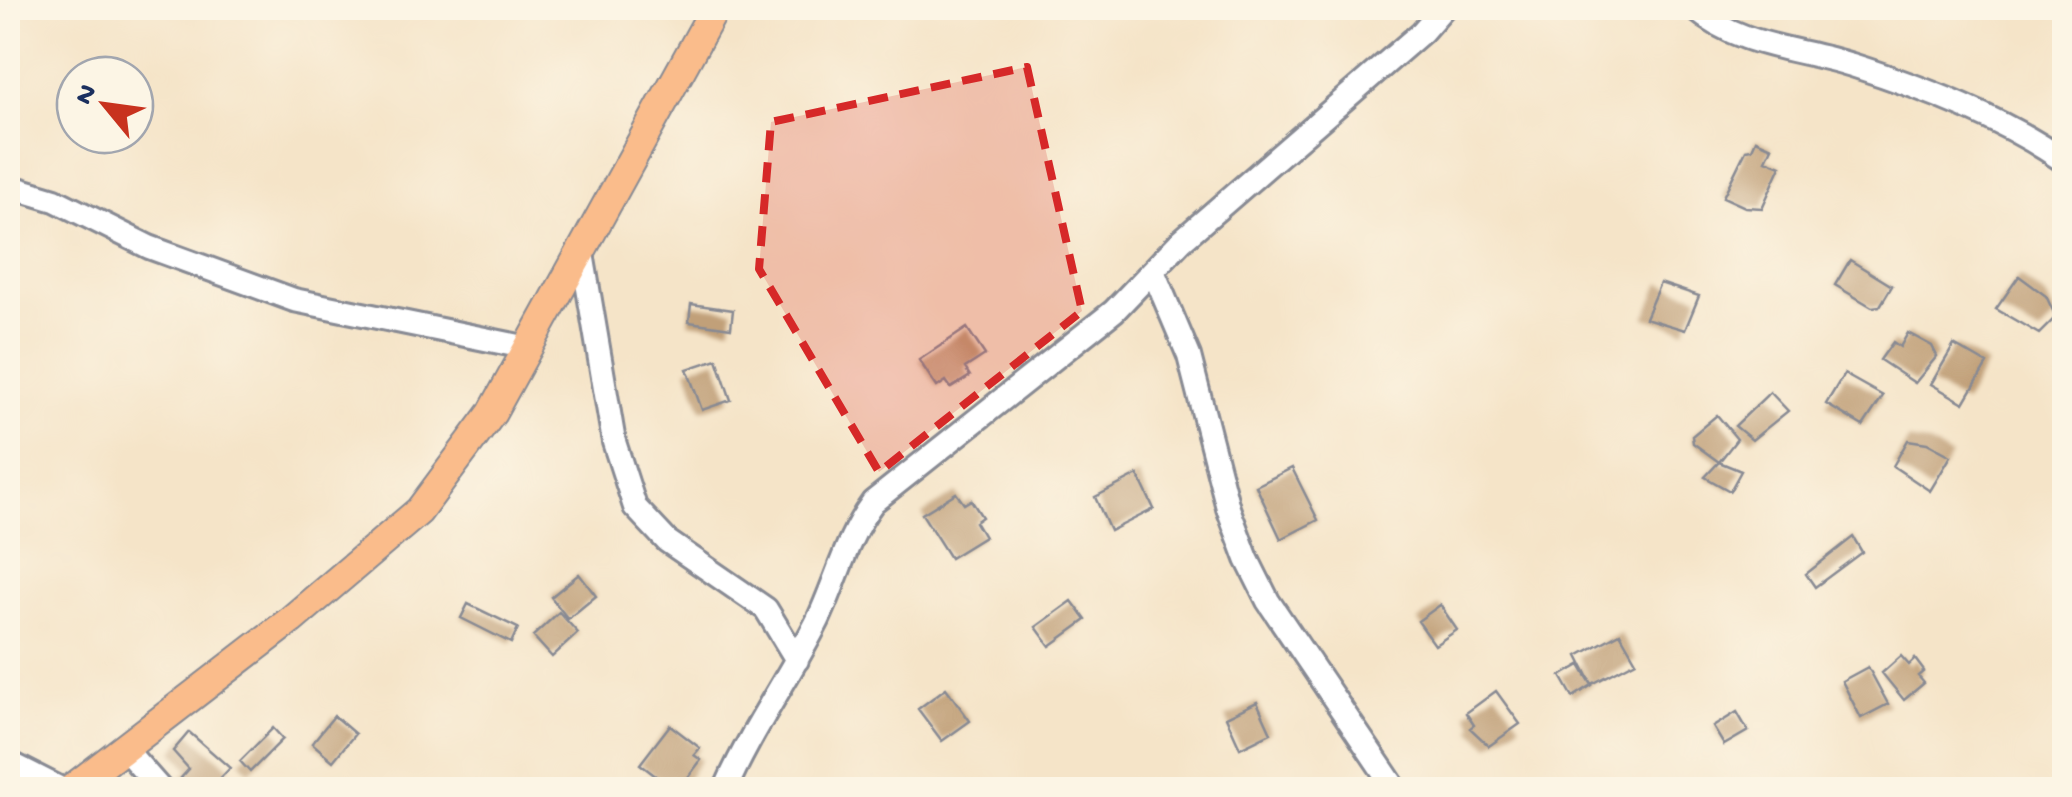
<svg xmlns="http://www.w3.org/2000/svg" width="2072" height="797" font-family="'Gochi Hand',sans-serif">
	<rect width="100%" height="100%" fill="#fcf5e5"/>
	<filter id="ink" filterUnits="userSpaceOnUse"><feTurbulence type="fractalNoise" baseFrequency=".01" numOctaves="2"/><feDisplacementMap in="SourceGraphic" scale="20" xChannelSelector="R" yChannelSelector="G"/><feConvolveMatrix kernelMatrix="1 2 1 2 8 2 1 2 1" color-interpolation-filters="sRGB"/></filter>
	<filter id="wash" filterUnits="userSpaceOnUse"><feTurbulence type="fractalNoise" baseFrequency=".0048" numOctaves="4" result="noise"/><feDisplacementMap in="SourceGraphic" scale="40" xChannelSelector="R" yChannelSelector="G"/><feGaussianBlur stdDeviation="2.25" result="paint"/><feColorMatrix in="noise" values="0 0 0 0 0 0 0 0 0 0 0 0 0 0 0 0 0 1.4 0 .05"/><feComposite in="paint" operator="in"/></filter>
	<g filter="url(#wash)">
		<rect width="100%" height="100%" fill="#f5e4c8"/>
		<g id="blocks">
			<path fill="#c1a079" d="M114 65 131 75H108Z
				M135 77 148 85 135 106Z
				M1756 140 1772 147 1766 160 1781 166 1762 208 1745 207 1723 197 1746 150 1752 149Z
				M1850 260 1892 286 1880 306 1872 307 1835 285Z
				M2019 276 2046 296 2056 317 2039 334 1996 309Z
				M1660 283 1699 296 1685 330 1645 318Z
				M691 304 733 310 731 328 689 322Z
				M967 328 985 355 965 368 970 376 951 388 946 381 937 387 919 360Z
				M1908 333 1932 346 1937 356 1915 383 1880 360 1893 342 1900 347Z
				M1954 345 1987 364 1964 403 1931 384Z
				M717 359 731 400 702 410 687 369Z
				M1844 374 1883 396 1863 426 1826 404Z
				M1770 392 1788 411 1752 440 1735 426Z
				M1717 415 1737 439 1719 462 1693 443 1692 436Z
				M1908 440 1927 443 1951 456 1930 491 1893 466Z
				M1719 462 1741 471 1730 491 1705 477Z
				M1292 468 1318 520 1281 539 1256 486Z
				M1138 475 1154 509 1110 531 1095 497Z
				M956 493 964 504 971 500 982 517 975 522 984 537 950 558 922 514Z
				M1853 537 1862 552 1815 587 1806 574Z
				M579 574 596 596 568 619 551 597Z
				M1072 601 1086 620 1050 646 1036 627Z
				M468 604 518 628 511 643 461 618Z
				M1440 605 1457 630 1435 645 1418 621Z
				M559 612 578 633 552 657 533 636Z
				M1620 633 1636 661 1592 684 1578 656Z
				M1901 656 1909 665 1915 659 1924 671 1918 676 1924 683 1904 700 1882 673Z
				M1580 665 1592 685 1573 697 1561 676Z
				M1868 667 1888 704 1861 718 1842 681Z
				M946 688 970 721 942 741 918 709Z
				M1496 691 1520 724 1489 746 1470 728 1474 725 1466 713Z
				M1257 702 1271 733 1240 748 1226 717Z
				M1737 712 1748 731 1724 745 1713 727Z
				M334 716 355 734 333 761 312 743Z
				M670 725 700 748 694 755 701 760 683 784 677 779 670 787 640 764Z
				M273 728 283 739 250 772 240 761Z
				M189 732 230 768 209 790H194L181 778 189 769 173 751Z
				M634 777 654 790H626Z"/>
		</g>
	</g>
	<g filter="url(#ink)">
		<use href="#blocks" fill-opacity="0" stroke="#888a93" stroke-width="2.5"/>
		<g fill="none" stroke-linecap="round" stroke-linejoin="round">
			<defs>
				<path id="minor" d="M1694 8C1742 48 1796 47 1852 65 1924 88 2003 118 2064 161
					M8 186 55 200 149 247 294 300 529 348
					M582 253 614 442 635 507 667 541 766 609 797 660
					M1153 271 1189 356 1228 508 1247 559 1268 601 1396 790
					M124 748 161 790
					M8 762 63 790
					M725 790C751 730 789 678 818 620 837 580 846 538 873 502L1114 311 1182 240 1422 32 1443 8"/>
				<path id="major" d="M70 790 291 620 419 511 492 413 715 8"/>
			</defs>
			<use href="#minor" stroke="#888a93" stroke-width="28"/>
			<use href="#major" stroke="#888a93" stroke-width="32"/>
			<use href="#minor" stroke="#fff" stroke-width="22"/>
			<use href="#major" stroke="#fabc8b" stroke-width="28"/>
		</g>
	</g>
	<path fill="#d62828" fill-opacity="0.2" stroke="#d62828" stroke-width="8" stroke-dasharray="20 12" stroke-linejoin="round" d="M1027 67 1082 311 879 472 759 269 771 122Z"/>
	<rect width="2072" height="797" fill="none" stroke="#fcf5e5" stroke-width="40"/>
	<g transform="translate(105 105) rotate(299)"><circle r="48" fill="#fcf5e5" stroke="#a2a6af" stroke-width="2.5"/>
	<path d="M0-8L18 38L0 25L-18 38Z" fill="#c8321e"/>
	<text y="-15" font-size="28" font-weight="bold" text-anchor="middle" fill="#1b2f5e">N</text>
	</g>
</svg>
